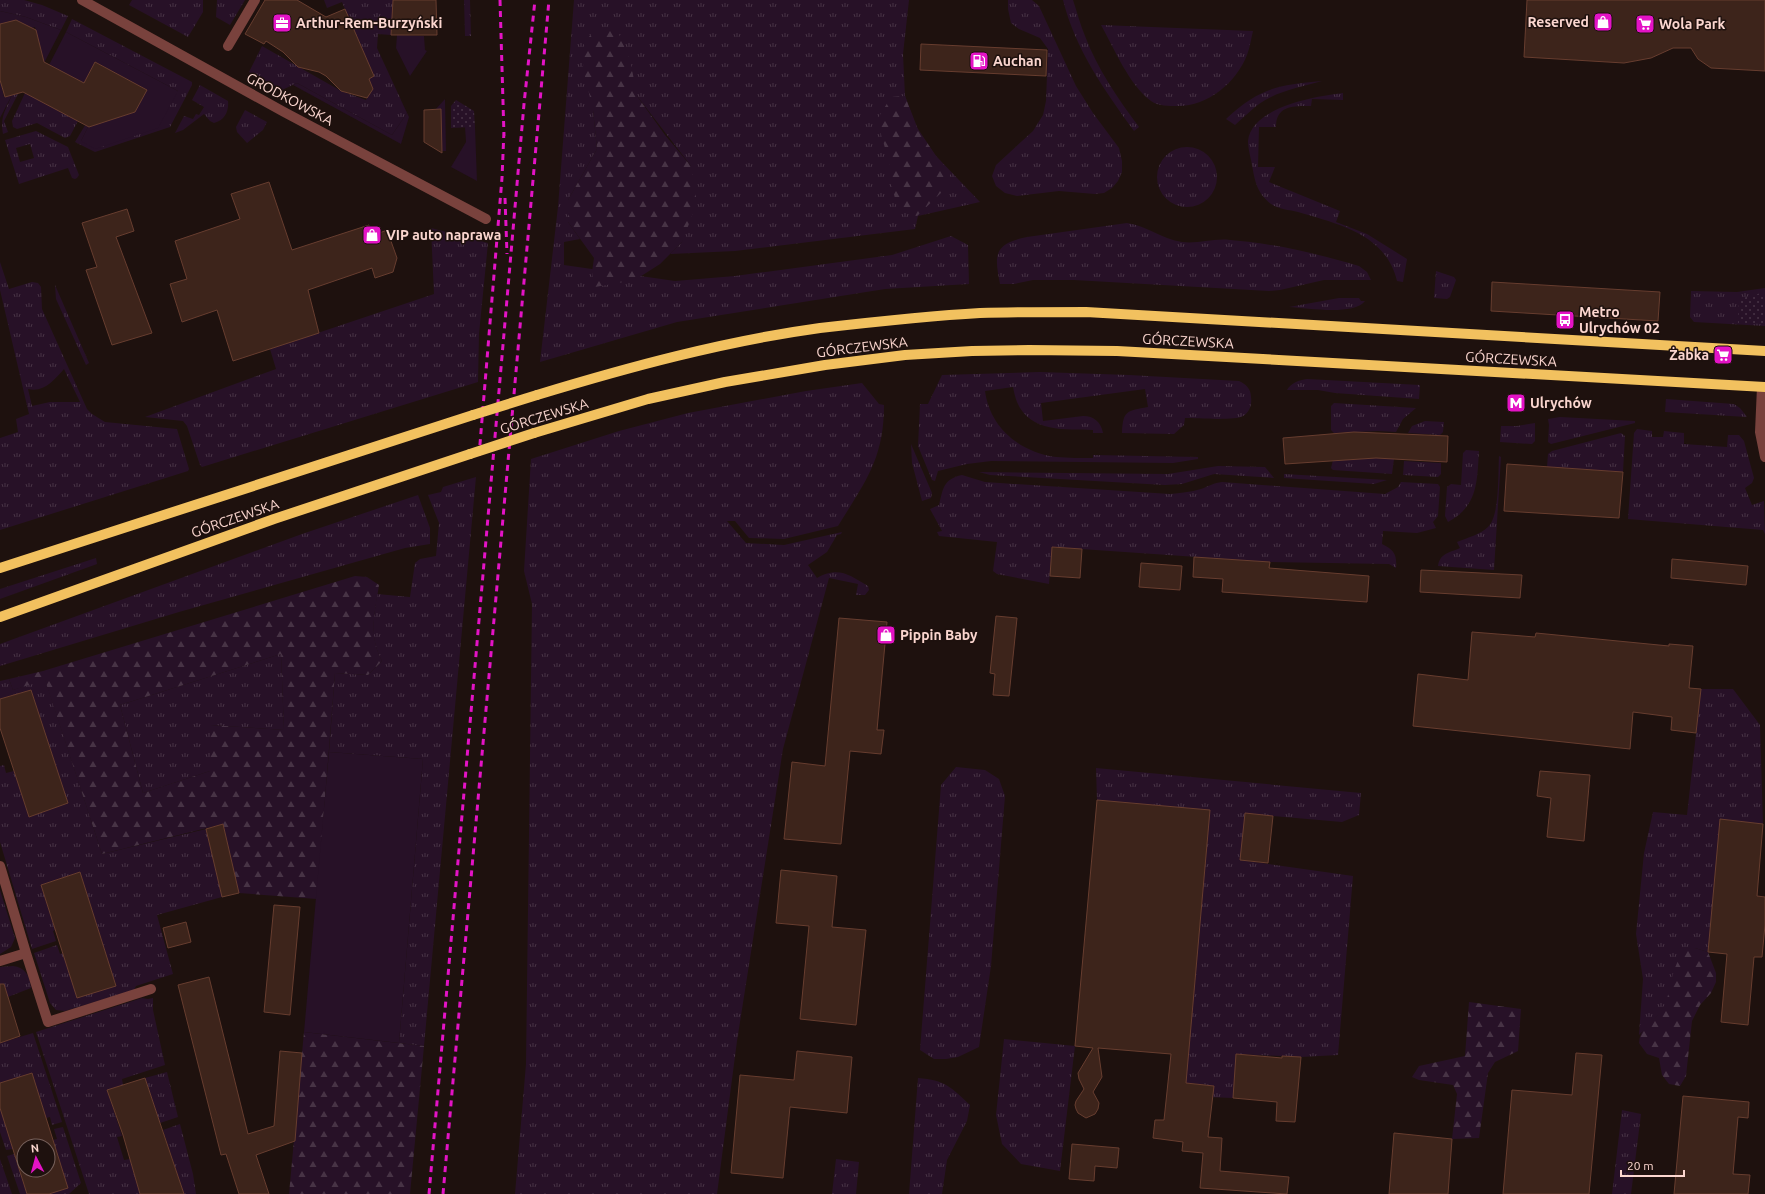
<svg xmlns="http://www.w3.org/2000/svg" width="1765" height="1194" font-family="Ubuntu,sans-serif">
	<defs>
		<pattern id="grass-tufts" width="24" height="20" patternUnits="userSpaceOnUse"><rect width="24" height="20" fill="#271127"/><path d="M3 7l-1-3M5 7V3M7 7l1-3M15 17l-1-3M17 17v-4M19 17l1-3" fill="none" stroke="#473345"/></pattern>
		<pattern id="forest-firs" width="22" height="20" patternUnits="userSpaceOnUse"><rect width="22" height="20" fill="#271127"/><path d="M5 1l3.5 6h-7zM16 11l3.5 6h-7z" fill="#473345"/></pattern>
		<pattern id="park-dots" width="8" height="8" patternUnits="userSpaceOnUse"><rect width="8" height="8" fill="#271127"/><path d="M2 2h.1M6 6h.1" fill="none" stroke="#473345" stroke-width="1.8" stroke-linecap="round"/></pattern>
	</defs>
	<rect width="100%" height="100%" fill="#1e110e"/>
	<path fill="url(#grass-tufts)" fill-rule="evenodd" d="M0 0H24L42 5 68 16 61 30 26 17 0 11Z
		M132 0H203V12L188 37 129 5Z
		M217 0H245L230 25 216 17Z
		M324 0H393L391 35 378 34 377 48 407 113 392 135 297 83 282 90 249 72 262 46 341 91 366 100 373 89 369 79 374 76 342 2 327 8Z
		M464 0H470L471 36H465Z
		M574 0H909L903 54 905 96 919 132 936 156 980 202 918 216 915 229 735 251 670 254 682 242 691 166 637 96 593 110 597 149 568 200V222L580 239 564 242V265L675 281 735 276 892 255 951 236 968 245 969 284 885 289 677 322 540 362 558 207Z
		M1008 0H1032L1039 6 1076 86 1093 113 1119 148 1122 161V172L1118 181 1112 188 1104 193 1095 194 1059 191 1017 196 1005 193 996 186 992 176 996 165 1033 131 1043 115 1046 101 1048 49 1040 38 1019 29 1011 23 1008 9Z
		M1063 0H1073C1077 12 1080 24 1085 36 1097 68 1118 99 1139 127L1134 131C1105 91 1075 49 1063 0Z
		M72 19 192 82V85L170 127 95 152 75 142 87 122 88 127 81 141 178 91 66 32Z
		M1101 25 1253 31C1251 39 1250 47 1247 55 1236 83 1208 106 1178 106 1169 106 1158 106 1151 101 1129 85 1114 48 1101 25Z
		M1322 81C1301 87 1277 91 1259 104 1251 110 1243 118 1235 125L1226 119C1259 88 1278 85 1322 81Z
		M200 85 228 101C229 111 225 120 214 123L210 121 204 114 183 130 175 133 184 116 193 119 196 114 199 115 204 107 192 100Z
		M25 93 78 121 70 136 65 138 37 123 17 129 13 127 12 121Z
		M1343 93V100L1312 99 1311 106C1294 106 1276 105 1276 127H1259L1258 167H1275L1269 182 1340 211 1336 222 1367 234 1407 259 1403 282 1397 281C1386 234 1338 224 1298 212 1290 210 1278 209 1271 204 1257 193 1255 182 1252 165 1251 158 1248 149 1248 141 1251 107 1317 96 1343 93Z
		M18 94 4 121 8 132 3 134C0 117 5 111 12 95Z
		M245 110 267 122 263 130 247 143 237 132 236 127Z
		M36 131 68 147 79 175 77 178 75 179 72 178 68 168 19 184 5 140ZM30 144 34 158 20 162 16 148Z
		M1157 177a30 30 0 1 1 60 0a30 30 0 1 1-60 0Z
		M1127 223C1147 226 1162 239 1182 242 1198 244 1214 238 1230 240 1273 243 1318 254 1359 266L1367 272 1371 280H1324L1280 290 1269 291 1074 280H1033L1014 284H1000C994 254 994 244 1027 237Z
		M431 228 488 243 479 334 478 382 202 467 200 465 187 426 183 421 145 417 276 369 270 349 434 294Z
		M0 262 9 289 32 282 38 283 41 287 42 309 87 409 92 414 105 422 177 429 189 469 188 471 0 530V438L18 432 16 419 29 414 0 290ZM64 369 80 402H50L32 406 28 389C44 393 54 380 64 369Z
		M1436 271 1454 277 1456 280 1450 297 1447 299 1434 298Z
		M55 285 89 363 86 365 56 299Z
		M1765 288V326L1694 322 1690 317 1691 291 1737 292Z
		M1339 298H1359L1361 301H1365C1353 316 1308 308 1289 307Z
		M1040 372 1129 375 1239 381C1246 384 1251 389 1251 397 1252 404 1250 412 1243 416 1235 421 1196 418 1185 418L1184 425 1174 434 1122 433C1123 410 1127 411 1148 407L1145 389 1041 403 1043 421 1083 416C1094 416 1101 422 1103 433H1093V430C1066 429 1030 433 1017 402 1015 397 1014 392 1013 387L985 391C990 428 1020 452 1056 457 1068 458 1081 458 1093 458V455L1198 457V459L1173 463 991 461 967 464 938 471 935 481 932 480 918 446 920 404H928L942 375Z
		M1307 379 1420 385 1419 399 1335 393 1318 390H1287C1291 383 1299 380 1307 379Z
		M862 383 879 404 884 405C884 459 865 482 838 526L784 539 749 538 735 521H727L746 543 784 545 842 532 841 534 837 535 827 552 808 565 817 578C839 566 849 575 868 586L869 590 865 595H856L858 584 829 578 783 749 737 1041 717 1194H515L526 1064 532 604 524 571 531 459 619 431 688 413 806 391Z
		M1666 399 1734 404 1740 408 1747 417 1665 412Z
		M1334 403 1416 408 1403 419 1396 432 1378 431 1334 433 1331 430V406Z
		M1560 417 1635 421V423L1551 444 1548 442 1549 425 1548 419Z
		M1425 421 1444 422 1443 432 1440 435 1408 433 1412 426Z
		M1535 423V441L1532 444 1500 442 1501 426H1517Z
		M1637 429 1652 431V437H1663L1664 431 1684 433V444L1727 447 1728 435H1739L1744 441 1754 478 1752 483 1745 488 1752 505 1764 501 1765 534 1763 530 1628 519 1634 433Z
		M1621 433 1625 436 1623 472 1547 467 1548 454 1552 451Z
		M911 444 932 493 931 498 922 501 912 463Z
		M1466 450 1479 451C1477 482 1478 506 1448 522L1445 516 1447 487 1451 484 1461 485 1463 453Z
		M1499 456 1501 457 1494 570 1438 566C1440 553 1449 553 1460 548L1457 542C1467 538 1481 534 1488 527 1500 516 1498 472 1499 456Z
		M1376 458 1394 459 1392 474 1333 470 1331 468 1333 460Z
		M1404 461 1441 463V474L1438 477 1403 475Z
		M1218 466 1265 467 1274 478 1214 474 1182 484 1165 485 990 475 979 472 1168 474Z
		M1284 474 1387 480 1374 484 1284 478Z
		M962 475 985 482 1170 494C1180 493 1191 492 1201 489 1209 486 1214 483 1222 482L1385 494 1398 487 1401 482 1438 484 1440 487 1438 516 1433 522 1436 528 1417 533 1383 531 1382 544C1394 550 1397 554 1396 568L1389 564 1270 562 1052 547 1049 584 997 574 993 571 997 542 939 536 937 532 942 531 930 509 939 505C943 489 943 479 962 475Z
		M476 477 424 1046 399 1043 423 759 329 752 335 673 368 675 382 661C369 636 374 620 377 594L410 597 415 563 420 559 436 556 439 523 428 495 441 492 443 487Z
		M418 495 430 528V544L405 548 179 612 0 666V644L302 534Z
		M96 558 97 564 0 599V589Z
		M281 654 284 730 210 725V771L143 793 120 705Z
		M9 679 13 690 45 679 102 854 206 829 222 897 157 915 173 974 136 986 134 990 65 1011 56 1010 50 1003 34 953 57 945 60 954 63 953 77 998 116 985 80 872 41 885 55 930 53 931 56 941 32 949 0 842V766L4 765 6 773 14 771 29 817 68 803 31 690 0 699V681Z
		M1701 689H1733L1760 725 1763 824 1720 819 1708 952 1695 948 1672 984 1667 1002 1661 1012 1639 1035 1643 979 1636 934 1644 853 1653 812 1687 815Z
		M956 767 985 770 999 779 1005 796 991 966 979 1047 958 1057 946 1059H934L920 1050 941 785Z
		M1096 768 1361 793 1359 815 1342 822 1273 816 1240 860 1353 876 1338 1055 1301 1057 1236 1054 1233 1098 1207 1097 1208 1085 1168 1081 1171 1054 1188 1056 1210 810 1097 800Z
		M0 890 15 938 11 947 0 954Z
		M13 966C25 967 30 976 31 988L0 1000V967Z
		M142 998 148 999 153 998V1010L165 1065 122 1079 123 1085 107 1090 122 1136 117 1137 124 1160 130 1159 140 1194H89L36 1032Z
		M33 1033 62 1122 52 1125 50 1117 46 1118 32 1073 0 1083V1043Z
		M1004 1039 1075 1046 1060 1171 1021 1164 1002 1144 996 1115Z
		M167 1072 178 1117 160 1123 145 1078Z
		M918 1078C945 1080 951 1087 970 1105L967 1121 947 1160 942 1194H909Z
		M0 1108 13 1149 6 1150 0 1132Z
		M1622 1110 1641 1114 1631 1194H1612Z
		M180 1124 193 1174 196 1194H175L183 1191 163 1130Z
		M63 1127 81 1183 69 1194H49L68 1188 53 1140 57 1139 54 1129Z
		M14 1154 27 1194H20L7 1156Z
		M0 1159 12 1194H0Z
		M836 1159 859 1162 856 1194H832Z"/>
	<path fill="url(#forest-firs)" fill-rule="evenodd" d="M597 27 618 32 630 59 637 96 665 135 691 166 697 203 682 242 660 264 635 280 595 287 592 272 594 258 568 222V200L597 149 593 110 583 68 584 43Z
		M905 96 916 126 936 156 951 173 943 191 917 216 898 211 892 186 889 162 877 120 891 97Z
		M355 576 367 577 379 585C375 613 368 634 382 661L368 675 335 673 317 899 239 893 223 824 102 854 45 680 13 690 9 679 43 671ZM281 654 284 730 210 725V771L143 793 120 705Z
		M1695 948 1708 952 1716 973V982L1711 993 1700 1005 1692 1021 1686 1076 1680 1086 1669 1084 1662 1075 1659 1058 1647 1054 1639 1043C1640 1027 1652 1023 1661 1011 1673 994 1669 968 1684 953 1687 951 1691 949 1695 948Z
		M1469 1002 1521 1009 1518 1051 1495 1062 1488 1073 1479 1138 1452 1139 1457 1094 1453 1085 1419 1080 1412 1077 1419 1066 1465 1056Z
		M304 1032 424 1046 410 1194H289Z"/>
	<path fill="url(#park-dots)" d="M456 100 474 111 475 127 451 128V106Z
		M1765 292V324L1738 323 1739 299Z"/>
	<path fill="#271127" d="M0 11 26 17 61 30 43 65 35 27 32 28 18 21 16 24 11 21 0 24Z
		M66 32 178 91 158 128 95 149 81 141 88 127 135 112 147 90 95 62 84 83 49 65Z
		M397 35 424 36 425 50 427 51 410 76 396 48Z
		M0 80 4 97 12 95 0 118Z
		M297 83 392 135 407 113 401 100 409 117 401 144 293 85Z
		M445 99 446 151H442L435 110Z
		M465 127H475L477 181 451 167 466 142Z
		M329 752 423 759 399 1043 304 1032Z"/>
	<path fill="#3d241b" stroke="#673d2f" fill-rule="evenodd" d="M265 0H297L326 17 345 9 374 76 369 79 373 89 367 98 341 91 326 76 319 72 298 67 283 52 266 41 264 44 245 34Z
		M393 0H436L437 35H391Z
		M1527 0H1765V71L1711 68 1698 59 1691 48H1673L1651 58 1624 63 1524 57Z
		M16 20 36 30 44 62 84 83 95 62 147 90 135 112 89 127 23 92 5 97 0 80V24Z
		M921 44 1047 50 1046 76 920 70Z
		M441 109 442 153 424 142V110Z
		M269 182 292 250 369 225 372 236 387 230 397 258 393 272 375 278 372 268 308 290 319 333 233 361 217 310 182 322 170 284 187 279 175 241 240 219 231 194Z
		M127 209 134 231 116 237 152 333 112 345 86 270 97 267 82 223Z
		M1492 282 1660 292 1658 321 1491 311Z
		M1354 432 1448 436 1447 462 1376 458 1285 464 1283 438Z
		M1507 464 1623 472 1619 518 1504 511Z
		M1052 547 1082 549 1080 578 1050 576Z
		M1194 557 1270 562 1269 568 1369 576 1367 602 1222 592 1223 579 1193 577Z
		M1672 559 1748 566 1746 585 1671 578Z
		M1141 563 1182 566 1180 590 1139 587Z
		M1421 570 1522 575 1520 598 1420 592Z
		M996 616 1017 618 1009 696 993 695 995 674 990 673Z
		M839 618 887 622 877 730H884L881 754 850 751 841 844 784 839 792 762 825 766Z
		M1472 632 1535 637 1536 633 1669 646V644L1693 646 1689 688 1701 689 1696 733 1671 730 1672 717 1633 712 1630 749 1413 726 1418 674 1468 680Z
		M31 690 68 803 29 817 0 728V699Z
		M1540 771 1590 775 1584 841 1547 837 1551 798 1537 796Z
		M1097 800 1210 810 1186 1083 1214 1086 1208 1137 1222 1138 1220 1171 1289 1177 1287 1194 1200 1188 1203 1153 1182 1151 1183 1142 1153 1138 1155 1120H1164L1171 1054 1098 1048 1102 1077 1093 1092 1099 1103 1098 1109 1095 1114 1086 1118 1078 1113 1076 1109 1075 1105 1076 1101 1084 1089 1079 1079 1078 1073 1093 1048 1075 1046Z
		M1245 813 1273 816 1268 863 1240 860Z
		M1720 819 1763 824 1757 896 1765 897V925L1762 957H1754L1748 1025 1721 1022 1727 954 1708 952Z
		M223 824 239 893 222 897 206 829Z
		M781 870 837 876 832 927 866 930 856 1025 800 1019 809 926 776 923Z
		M80 872 116 986 77 998 41 885Z
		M274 905 300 907 290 1015 264 1012Z
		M186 922 191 942 168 948 163 928Z
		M209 977 248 1134 274 1126 280 1051 302 1053 295 1141 256 1155 269 1194H239L226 1154 221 1155 178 985Z
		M0 984H4L20 1036 0 1043Z
		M797 1051 852 1057 847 1113 790 1107 783 1178 731 1173 740 1075 794 1080Z
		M1576 1053 1602 1055 1589 1194H1503L1512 1090 1572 1095Z
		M1236 1054 1282 1058V1056L1301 1057 1295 1122 1276 1121 1277 1102 1233 1098Z
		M32 1073 68 1188 49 1194H27L0 1108V1083ZM24 1146H48V1170H24Z
		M145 1078 160 1123 184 1194H140L123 1135 107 1090Z
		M1683 1096 1749 1102 1748 1118 1738 1117 1733 1174 1750 1175 1748 1194H1674Z
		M1394 1133 1452 1139 1448 1194H1389Z
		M1072 1144 1119 1148 1117 1168 1095 1166 1094 1181 1069 1179Z"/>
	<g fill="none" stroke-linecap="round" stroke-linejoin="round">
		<path stroke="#79423d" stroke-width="10" d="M82 0 284 112 486 219
			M228 46 255 0
			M1762 387 1760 432 1765 457
			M0 866 26 953
			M0 961 26 953 48 1022 151 989"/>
		<path stroke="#f2c15f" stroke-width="10" d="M537 395C629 367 725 341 820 328 873 322 927 316 980 313 1015 312 1051 312 1086 312L1765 351
			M534 433 648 399 725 382 825 365 905 355 972 351 1029 350 1117 351 1765 387
			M0 568 473 415
			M0 617 274 519 470 454"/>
		<path stroke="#e313c5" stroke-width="3" stroke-dasharray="6 5" stroke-linecap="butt" d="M500 0 504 136
			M505 198 507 254
			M479 456 502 178 504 130
			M429 1194 524 104 535 0
			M443 1194 549 0"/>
		<path stroke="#f2c15f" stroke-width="10" d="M473 415 537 395
			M470 454 534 433"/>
	</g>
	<defs>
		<symbol id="shop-square" viewBox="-11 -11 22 22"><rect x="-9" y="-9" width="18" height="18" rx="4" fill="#e313c5" stroke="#1e110e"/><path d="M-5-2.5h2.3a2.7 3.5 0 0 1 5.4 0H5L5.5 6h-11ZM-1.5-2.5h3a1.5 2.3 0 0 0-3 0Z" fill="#fff"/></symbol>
		<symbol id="office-square" viewBox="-11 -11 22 22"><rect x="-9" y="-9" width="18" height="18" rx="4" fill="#e313c5" stroke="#1e110e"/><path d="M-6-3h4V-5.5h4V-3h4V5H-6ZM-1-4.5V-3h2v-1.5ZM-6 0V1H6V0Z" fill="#fff"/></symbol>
		<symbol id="supermarket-square" viewBox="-11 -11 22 22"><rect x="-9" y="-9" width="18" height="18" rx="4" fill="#e313c5" stroke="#1e110e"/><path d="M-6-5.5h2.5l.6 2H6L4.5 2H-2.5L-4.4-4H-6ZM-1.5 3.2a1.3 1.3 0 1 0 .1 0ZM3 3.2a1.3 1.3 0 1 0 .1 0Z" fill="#fff"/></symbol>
		<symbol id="fuel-square" viewBox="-11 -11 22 22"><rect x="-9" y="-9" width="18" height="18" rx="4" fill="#e313c5" stroke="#1e110e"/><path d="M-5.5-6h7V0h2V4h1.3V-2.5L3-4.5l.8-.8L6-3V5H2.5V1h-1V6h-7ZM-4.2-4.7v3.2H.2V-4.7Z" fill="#fff"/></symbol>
		<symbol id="bus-square" viewBox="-11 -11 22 22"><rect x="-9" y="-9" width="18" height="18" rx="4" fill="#e313c5" stroke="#1e110e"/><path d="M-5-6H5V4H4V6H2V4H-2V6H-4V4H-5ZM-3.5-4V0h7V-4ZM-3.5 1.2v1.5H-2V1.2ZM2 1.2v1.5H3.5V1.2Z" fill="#fff"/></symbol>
		<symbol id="metro-square" viewBox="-11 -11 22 22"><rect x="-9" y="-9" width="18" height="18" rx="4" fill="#e313c5" stroke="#1e110e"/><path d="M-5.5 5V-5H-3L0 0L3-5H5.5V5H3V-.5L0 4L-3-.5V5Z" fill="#fff"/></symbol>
	</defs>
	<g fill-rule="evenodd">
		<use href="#shop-square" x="1592" y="11" width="22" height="22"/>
		<use href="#office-square" x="271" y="12" width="22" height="22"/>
		<use href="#supermarket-square" x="1634" y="13" width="22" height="22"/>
		<use href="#fuel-square" x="968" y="50" width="22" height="22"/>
		<use href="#shop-square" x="361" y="224" width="22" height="22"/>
		<use href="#bus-square" x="1554" y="309" width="22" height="22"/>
		<use href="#supermarket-square" x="1712" y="344" width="22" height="22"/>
		<use href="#metro-square" x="1505" y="392" width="22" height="22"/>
		<use href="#shop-square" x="875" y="624" width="22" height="22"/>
	</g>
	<g text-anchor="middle" stroke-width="3" stroke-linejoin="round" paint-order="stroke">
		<g font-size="14" font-weight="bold" fill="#fbd6cf" stroke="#1e110e" text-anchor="start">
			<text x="1589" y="27" text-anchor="end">Reserved</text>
			<text x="296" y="28">Arthur-Rem-Burzyński</text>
			<text x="1659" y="29">Wola Park</text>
			<text x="993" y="66">Auchan</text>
			<text x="386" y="240">VIP auto naprawa</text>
			<text x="1579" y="317">Metro<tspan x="1579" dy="16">Ulrychów 02</tspan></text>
			<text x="1709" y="360" text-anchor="end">Żabka</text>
			<text x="1530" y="408">Ulrychów</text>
			<text x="900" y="640">Pippin Baby</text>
		</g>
		<g font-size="14" fill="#fbd6cf" stroke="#1e110e">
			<text transform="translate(290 99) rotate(28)" y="5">GRODKOWSKA</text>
			<text transform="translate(1188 341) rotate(3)" y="5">GÓRCZEWSKA</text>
			<text transform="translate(862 347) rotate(-7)" y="5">GÓRCZEWSKA</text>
			<text transform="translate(1511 359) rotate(3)" y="5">GÓRCZEWSKA</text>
			<text transform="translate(544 416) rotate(-17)" y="5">GÓRCZEWSKA</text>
			<text transform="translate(235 518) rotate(-19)" y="5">GÓRCZEWSKA</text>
		</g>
	</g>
	<g transform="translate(36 1158) rotate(354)"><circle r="19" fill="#1e110e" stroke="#76605b"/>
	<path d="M0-3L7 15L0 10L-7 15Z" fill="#e313c5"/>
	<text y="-6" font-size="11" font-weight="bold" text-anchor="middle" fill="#fbd6cf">N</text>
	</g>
	<path d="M1621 1170v6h63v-6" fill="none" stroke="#fbd6cf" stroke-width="2"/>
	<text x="1627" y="1170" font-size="12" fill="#fbd6cf" stroke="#1e110e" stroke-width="3" paint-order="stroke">20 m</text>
</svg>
